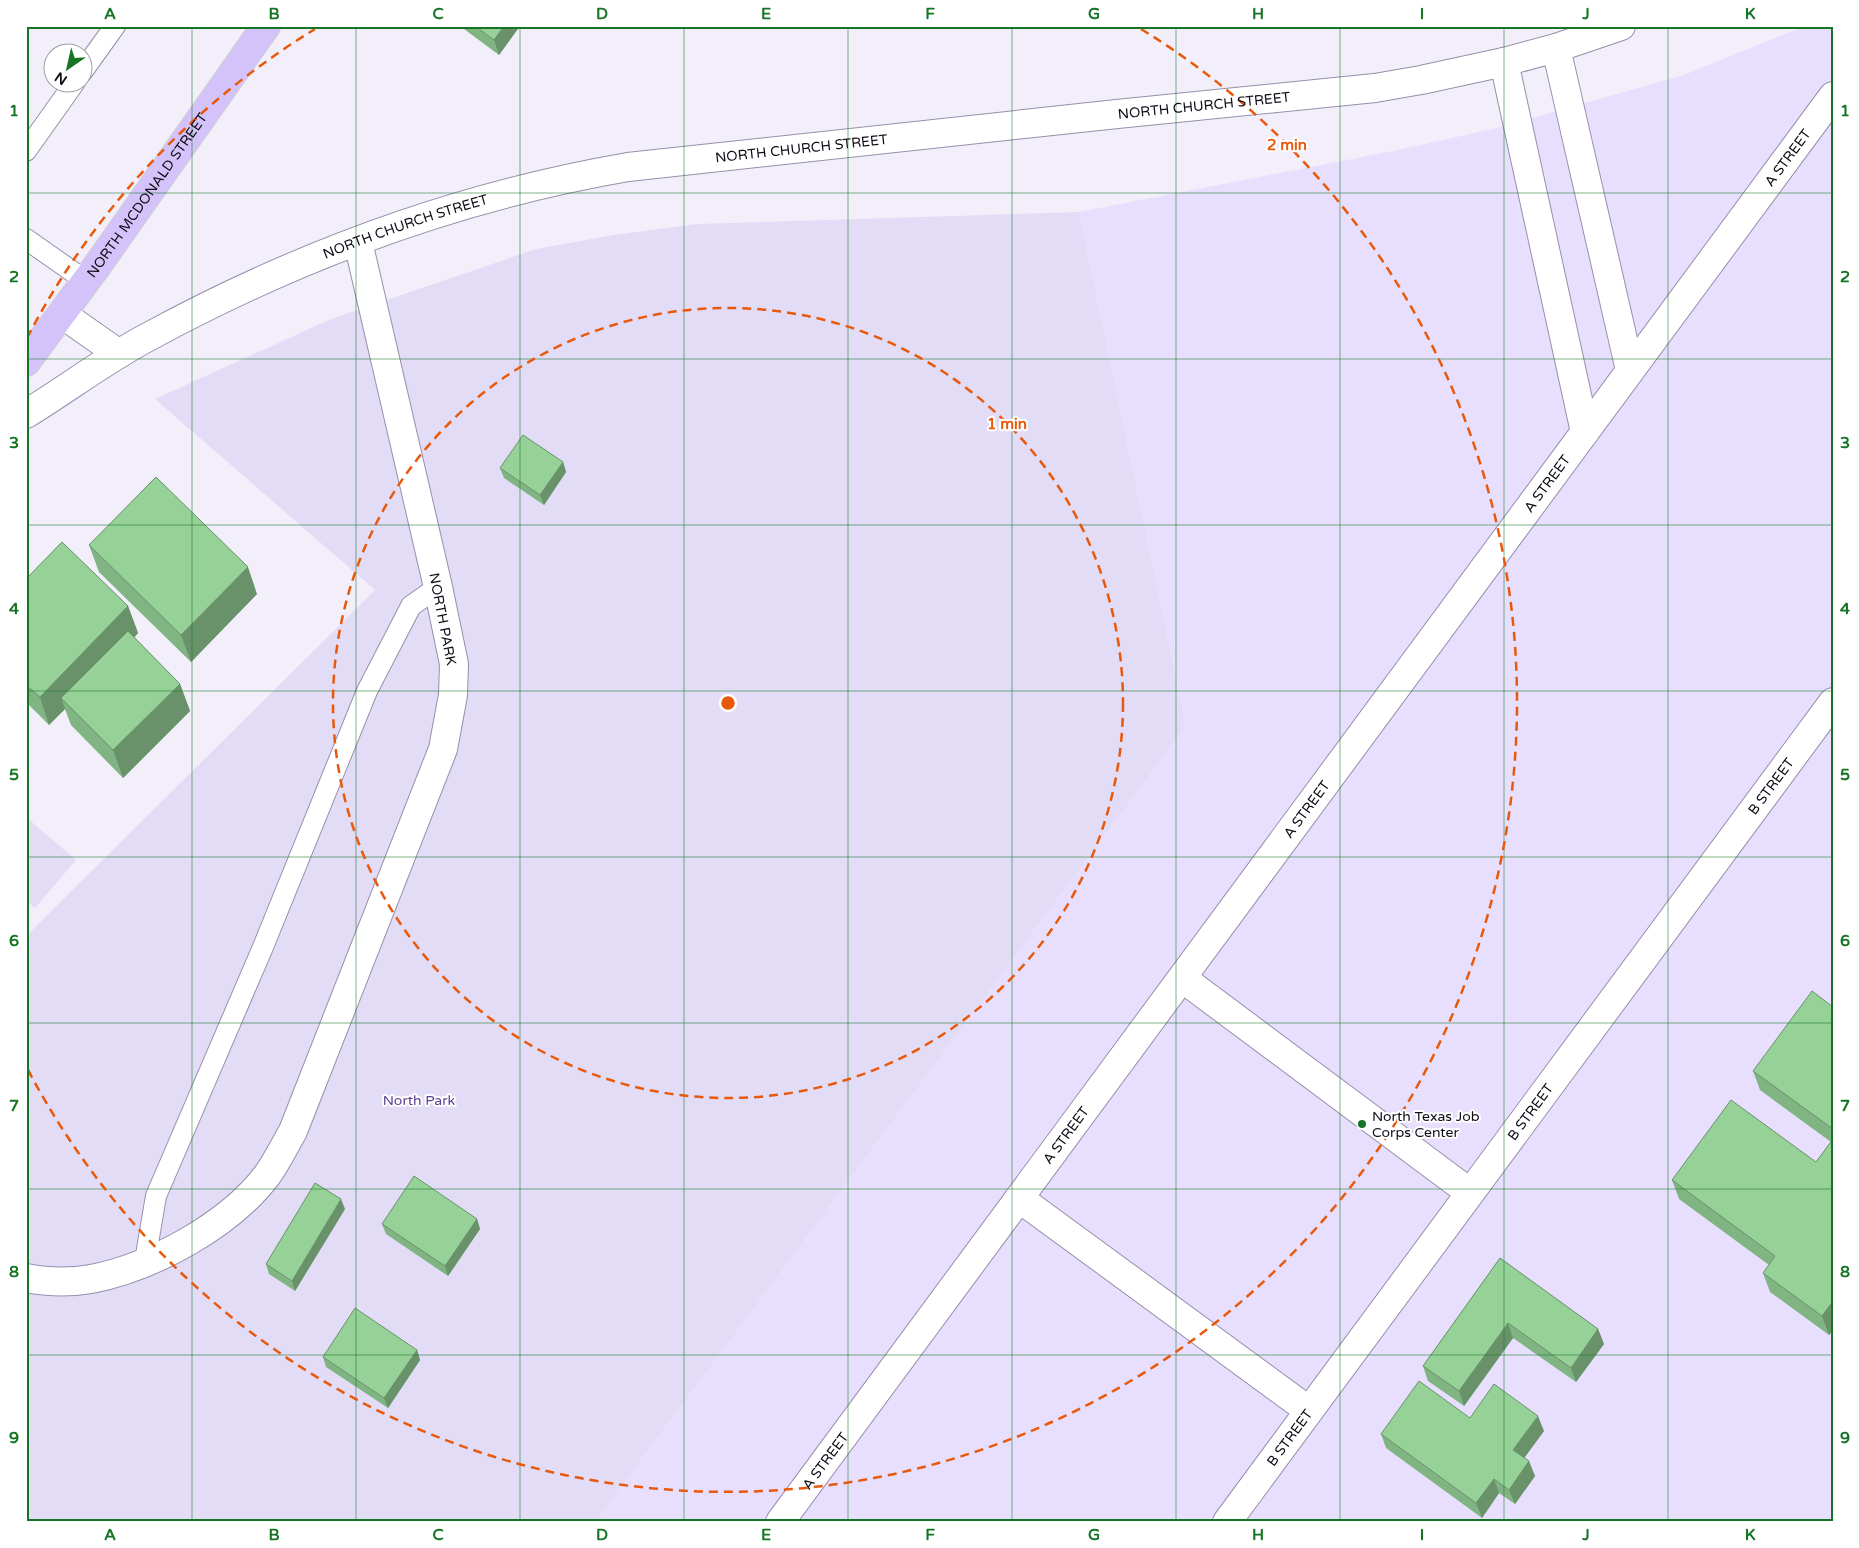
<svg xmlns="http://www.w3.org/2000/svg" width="1859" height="1548" font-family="'Varela Round',sans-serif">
	<rect width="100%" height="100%" fill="#f2effb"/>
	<path fill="#e7dffd" d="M1805 26H1833V1522H595L1186 726 1079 212 1398 150 1497 128 1684 75Z"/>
	<path fill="#e3dcf7" d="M1079 212 1186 726 595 1522H26V936L375 590 155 399 331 319 536 249 614 235 697 224Z
		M26 817 76 860 35 908 26 901Z"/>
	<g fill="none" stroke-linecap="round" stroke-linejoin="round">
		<defs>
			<path id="lane" d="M82 72 115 26
				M26 151 75 82
				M26 239 86 281
				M145 1261 156 1196 263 947 367 691 411 606 438 587"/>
			<g id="street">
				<path d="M1556 48 1630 370"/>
				<path d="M1504 62 1585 432"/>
				<path d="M62 314 119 354"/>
				<path id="s1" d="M26 414C67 389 106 359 148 337 297 256 460 196 628 167L1117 114 1375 88 1421 80 1504 62 1556 48 1621 26"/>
				<path d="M1182 978 1469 1192"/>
				<path d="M1019 1198 1308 1410"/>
				<path d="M26 1278C47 1282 69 1283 91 1279 153 1267 230 1225 268 1174 277 1161 285 1145 293 1131L443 749 453 695 454 664 438 587 358 242"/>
				<path id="s2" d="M780 1522 1833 96"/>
				<path id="s3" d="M1227 1522 1833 702"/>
			</g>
			<g id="primary">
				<path id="s4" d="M26 362 97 266 266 26"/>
			</g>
		</defs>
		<use href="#lane" stroke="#968fab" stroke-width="22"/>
		<use href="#street" stroke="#968fab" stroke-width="30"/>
		<use href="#primary" stroke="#cfced0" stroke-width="30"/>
		<use href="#lane" stroke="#fff" stroke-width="20"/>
		<use href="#street" stroke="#fff" stroke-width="28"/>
		<use href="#primary" stroke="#d4c3fb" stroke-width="28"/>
	</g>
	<path fill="#81b483" d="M460 26H520L499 55Z
		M563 462 566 472 544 505 504 478 500 468Z
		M89 545 257 594 191 662 99 572Z
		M26 579 128 606 138 633 134 638 180 684 190 711 123 778 71 725 65 709 49 725 26 702Z
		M1833 1007V1330L1829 1335 1770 1292 1763 1273 1769 1265 1679 1199 1672 1180 1816 1162 1831 1142 1760 1090 1753 1071Z
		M345 1209 295 1291 269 1274 266 1264Z
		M477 1219 480 1229 448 1276 386 1234 382 1224Z
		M1500 1258 1598 1329 1604 1344 1576 1382 1513 1338 1464 1406 1428 1381 1423 1366Z
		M417 1350 420 1360 388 1408 326 1367 323 1357Z
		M1470 1418 1544 1431 1524 1458 1535 1476 1515 1504 1499 1493 1482 1518 1386 1448 1381 1434Z"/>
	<path fill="#69926a" d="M504 26H520L499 55 494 40Z
		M563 462 566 472 544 505 540 495Z
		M248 567 257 594 191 662 181 635Z
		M128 606 138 633 68 705 61 698 65 709 49 725 40 697Z
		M180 684 190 711 123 778 113 750Z
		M341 1199 345 1209 295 1291 292 1281Z
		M477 1219 480 1229 448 1276 445 1266Z
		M1833 1301V1330L1829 1335 1822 1316Z
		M1508 1323 1513 1338 1464 1406 1459 1391Z
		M1598 1329 1604 1344 1576 1382 1571 1368Z
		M417 1350 420 1360 388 1408 384 1398Z
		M1538 1416 1544 1431 1519 1465 1513 1450Z
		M1529 1461 1535 1476 1515 1504 1509 1490Z
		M1494 1479 1499 1493 1482 1518 1476 1503Z"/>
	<path fill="#96d198" stroke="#69926a" d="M475 26H504L494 40Z
		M523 435 563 462 540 495 500 468Z
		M156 477 248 567 181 635 89 545Z
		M62 542 128 606 40 697 26 685V579Z
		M128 631 180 684 113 750 61 698Z
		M1812 991 1833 1007V1129L1753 1071Z
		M1731 1100 1816 1162 1833 1139V1301L1822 1316 1763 1273 1775 1256 1672 1180Z
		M414 1176 477 1219 445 1266 382 1224Z
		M315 1183 341 1199 292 1281 266 1264Z
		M1500 1258 1598 1329 1571 1368 1508 1323 1459 1391 1423 1366Z
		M355 1308 417 1350 384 1398 323 1357Z
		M1419 1381 1470 1418 1494 1384 1538 1416 1513 1450 1529 1461 1509 1490 1494 1479 1476 1503 1381 1434Z"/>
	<path fill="none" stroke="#157525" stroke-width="1" stroke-opacity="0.55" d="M192 26V1522M356 26V1522M520 26V1522M684 26V1522M848 26V1522M1012 26V1522M1176 26V1522M1340 26V1522M1504 26V1522M1668 26V1522M26 193H1833M26 359H1833M26 525H1833M26 691H1833M26 857H1833M26 1023H1833M26 1189H1833M26 1355H1833"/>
	<g fill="none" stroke="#e8590c" stroke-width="2.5" stroke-dasharray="9 6">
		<circle cx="728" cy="703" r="395"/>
		<path d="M27 338A790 790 0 0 1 315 29M1141 29A790 790 0 1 1 27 1068"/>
	</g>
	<circle fill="#157525" stroke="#fff" stroke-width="2" cx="1362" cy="1124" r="5"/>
	<g text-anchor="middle" stroke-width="4" stroke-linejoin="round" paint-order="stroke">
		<g font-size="14" fill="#0f0c16" stroke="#fff">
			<text dy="5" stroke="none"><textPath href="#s1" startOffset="1235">NORTH CHURCH STREET</textPath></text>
			<text dy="5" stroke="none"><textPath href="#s1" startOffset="830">NORTH CHURCH STREET</textPath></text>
			<text dy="5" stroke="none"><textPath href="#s2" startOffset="1696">A STREET</textPath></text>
			<text dy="5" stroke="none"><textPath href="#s4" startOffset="206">NORTH MCDONALD STREET</textPath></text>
			<text dy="5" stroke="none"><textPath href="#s1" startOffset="425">NORTH CHURCH STREET</textPath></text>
			<text dy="5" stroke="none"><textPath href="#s2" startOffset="1291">A STREET</textPath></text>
			<text transform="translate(443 619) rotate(79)" y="5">NORTH PARK</text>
			<text dy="5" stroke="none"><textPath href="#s3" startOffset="915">B STREET</textPath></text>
			<text dy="5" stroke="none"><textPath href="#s2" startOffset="886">A STREET</textPath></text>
			<text dy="5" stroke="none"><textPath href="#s3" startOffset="510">B STREET</textPath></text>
			<text dy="5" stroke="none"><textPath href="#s2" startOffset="481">A STREET</textPath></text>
			<text dy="5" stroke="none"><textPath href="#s3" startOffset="105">B STREET</textPath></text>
			<text dy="5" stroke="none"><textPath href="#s2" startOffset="76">A STREET</textPath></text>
		</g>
		<g font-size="14" fill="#5b3e8f" stroke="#fff">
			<text x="419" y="1105">North Park</text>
		</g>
		<g font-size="14" fill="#0f0c16" stroke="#fff" text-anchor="start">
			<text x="1372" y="1121">North Texas Job<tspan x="1372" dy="16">Corps Center</tspan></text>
		</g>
	</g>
	<circle cx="728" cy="703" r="8" fill="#e8590c" stroke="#fff" stroke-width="2.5"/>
	<g font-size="15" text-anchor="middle" font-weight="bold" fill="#e8590c" stroke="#fff" stroke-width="4" stroke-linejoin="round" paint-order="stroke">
		<text x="1287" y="150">2 min</text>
		<text x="1007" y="429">1 min</text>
	</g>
	<rect width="1859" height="1548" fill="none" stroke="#ffffff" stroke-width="55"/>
	<g transform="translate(68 68) rotate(214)"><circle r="24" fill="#ffffff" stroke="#9f9ea2"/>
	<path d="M0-4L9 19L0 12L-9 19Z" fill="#157525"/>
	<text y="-8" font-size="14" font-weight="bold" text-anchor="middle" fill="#0f0c16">N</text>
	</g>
	<rect x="28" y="28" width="1804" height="1492" fill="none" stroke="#157525" stroke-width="2"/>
	<g font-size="16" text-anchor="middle" font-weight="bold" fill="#157525">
		<text x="110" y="19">A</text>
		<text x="274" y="19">B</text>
		<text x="438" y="19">C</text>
		<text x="602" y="19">D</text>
		<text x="766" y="19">E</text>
		<text x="930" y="19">F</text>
		<text x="1094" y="19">G</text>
		<text x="1258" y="19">H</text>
		<text x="1422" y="19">I</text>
		<text x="1586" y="19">J</text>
		<text x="1750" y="19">K</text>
		<text x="14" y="116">1</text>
		<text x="1845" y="116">1</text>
		<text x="14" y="282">2</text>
		<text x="1845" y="282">2</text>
		<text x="14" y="448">3</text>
		<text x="1845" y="448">3</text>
		<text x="14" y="614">4</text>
		<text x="1845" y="614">4</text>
		<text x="14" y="780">5</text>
		<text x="1845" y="780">5</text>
		<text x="14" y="946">6</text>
		<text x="1845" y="946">6</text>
		<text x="14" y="1111">7</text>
		<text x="1845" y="1111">7</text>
		<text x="14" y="1277">8</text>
		<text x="1845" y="1277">8</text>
		<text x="14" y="1443">9</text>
		<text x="1845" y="1443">9</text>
		<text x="110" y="1540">A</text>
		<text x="274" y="1540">B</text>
		<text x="438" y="1540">C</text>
		<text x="602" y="1540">D</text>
		<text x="766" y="1540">E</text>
		<text x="930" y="1540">F</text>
		<text x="1094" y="1540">G</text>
		<text x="1258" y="1540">H</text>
		<text x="1422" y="1540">I</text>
		<text x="1586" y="1540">J</text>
		<text x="1750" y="1540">K</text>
	</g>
</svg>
